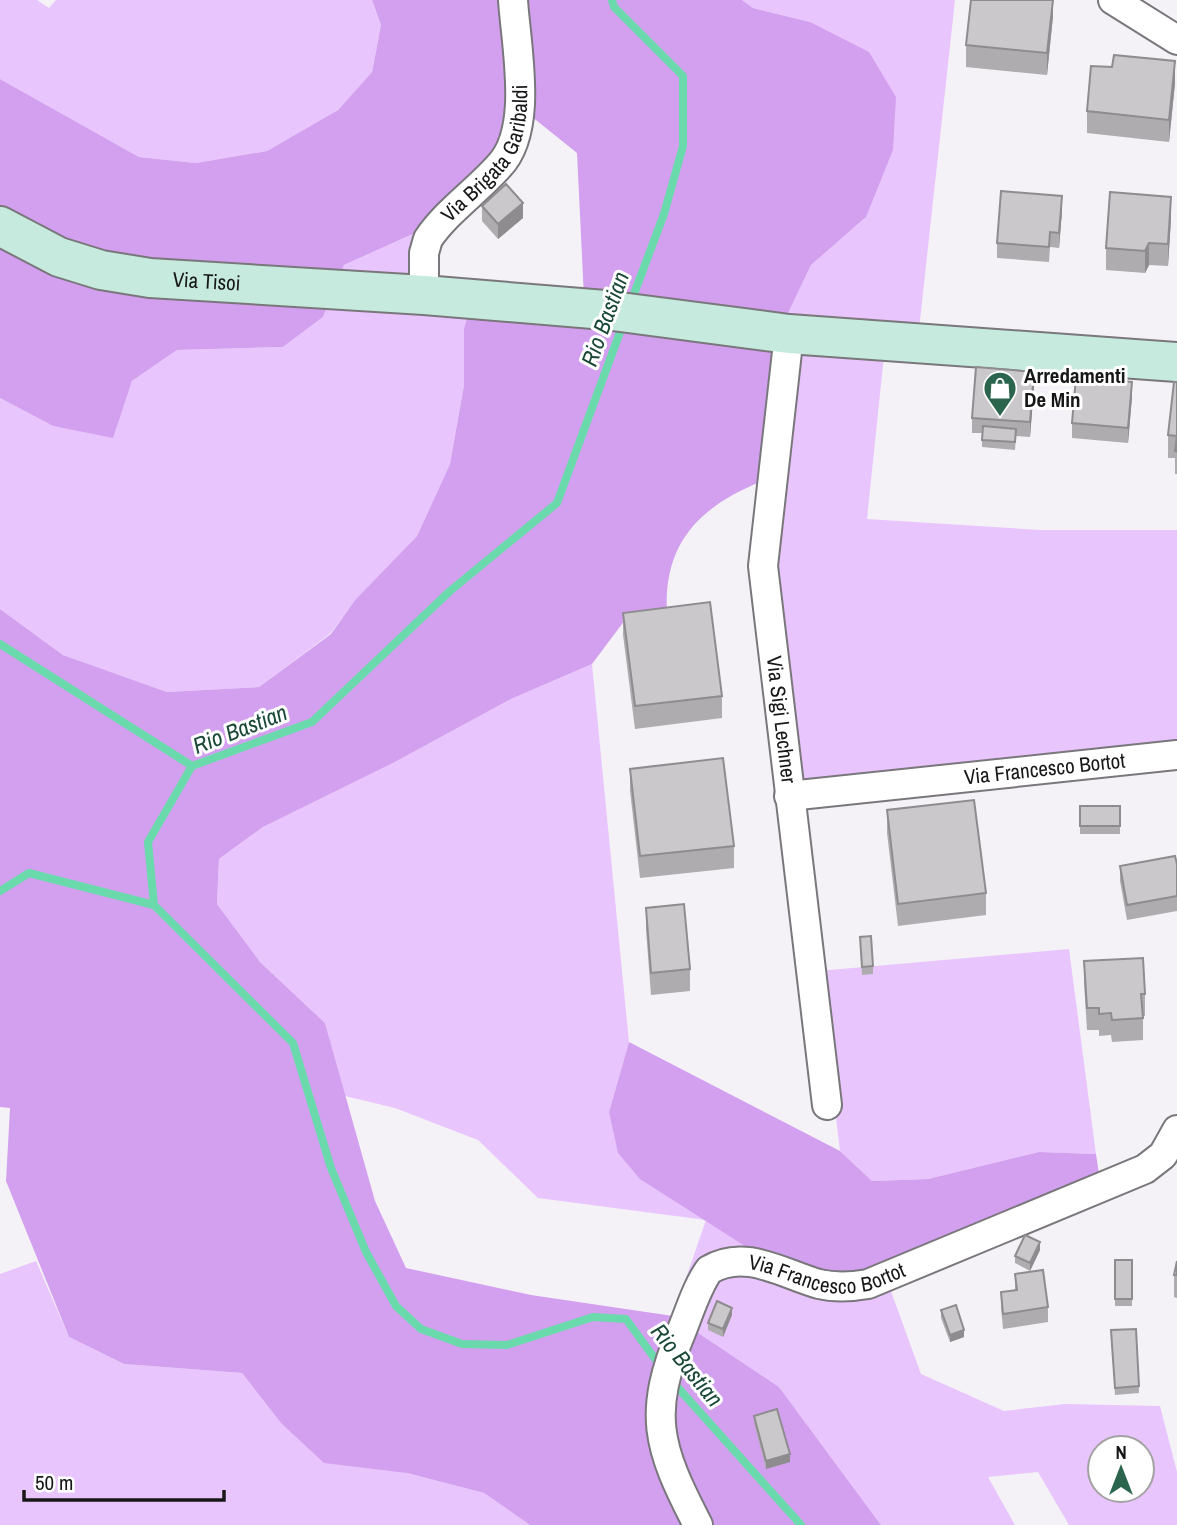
<svg xmlns="http://www.w3.org/2000/svg" width="1177" height="1525" font-family="'Archivo Narrow',sans-serif">
	<rect width="100%" height="100%" fill="#f4f2f6"/>
	<path fill="#e9c5fd" fill-rule="evenodd" d="M0 0H37L49 8 56 0H372L381 25 372 72 338 110 267 151 196 163 139 157 0 79Z
		M742 0H955L917 348 885 346 867 519 1041 530H1177V754L782 800 757 571 782 326 811 265 866 217 810 22 753 8Z
		M426 228 410 293 474 295 464 328V385L450 464 417 536 355 600 331 633 259 687 167 692 63 655 0 609V398L53 426 112 437 132 381 177 350 283 347 323 317 344 265Z
		M592 664 629 1042 609 1112 888 1283 921 1374 1004 1411 1065 1404 1160 1406 1177 1472V1525H1069L1038 1472 988 1477 1015 1525H881L779 1387 673 1316 706 1220 538 1198 478 1140 395 1108 345 1096 325 1023 260 962 217 904 219 859 263 827 393 763 511 699ZM1100 1448H1142V1490H1100Z
		M1069 949 1096 1154 1039 1152 928 1179 872 1181 840 1151 818 971Z
		M36 1261 69 1337 124 1364 242 1373 281 1423 407 1473 484 1493 530 1525H0V1274Z"/>
	<path fill="#d3a0f0" d="M372 0H742L753 8 810 22 869 52 896 97 893 150 866 217 811 265 782 326 760 482C699 507 663 544 667 613L628 616 592 664 511 699 393 763 263 827 219 859 217 904 260 962 325 1023 375 1201 406 1268 531 1295 673 1316 779 1387 881 1525H530L484 1493 407 1473 324 1463 281 1423 242 1373 124 1364 69 1337 6 1181 10 1108 0 1107V609L63 655 167 692 259 687 331 634 355 600 417 536 450 464 464 385V328L474 295 584 298 577 153 531 116 426 228 344 265 323 317 283 347 177 350 132 381 113 438 53 426 0 398V79L139 157 196 163 267 151 338 110 372 72 381 25Z
		M629 1042 840 1151 872 1181 928 1179 1039 1152 1096 1154 1102 1194 812 1289 640 1179 618 1153 609 1112Z"/>
	<g fill="none" stroke-linecap="round" stroke-linejoin="round">
		<path stroke="#6adaad" stroke-width="8" d="M612 0 614 7 683 76V146L664 214 631 302
			M623 324 557 503 450 591 312 722 192 766 148 842 154 905 293 1043 331 1168 366 1252 396 1306 421 1329 462 1344 507 1345 593 1317 626 1319 661 1367
			M0 644 192 766
			M0 891 29 873 154 905
			M671 1380 801 1525"/>
		<defs>
			<g id="street">
				<path d="M1113 0 1177 40"/>
				<path id="s1" d="M424 295V253L428 239C447 211 477 191 499 166 534 130 516 47 513 0"/>
				<path id="s2" d="M789 334 763 566 827 1105"/>
				<path id="s3" d="M789 796 1177 755"/>
				<path id="s4" d="M698 1525C657 1446 647 1414 682 1330 690 1310 697 1287 709 1270 745 1248 783 1274 819 1284 836 1288 851 1287 868 1284L1145 1169 1163 1155 1177 1130"/>
			</g>
			<g id="secondary">
				<path id="s5" d="M0 226 59 257 101 270 150 278 424 295 605 310 789 334 1177 362"/>
			</g>
		</defs>
		<use href="#street" stroke="#79777b" stroke-width="32"/>
		<use href="#secondary" stroke="#79777b" stroke-width="42"/>
		<use href="#street" stroke="#fff" stroke-width="28"/>
		<use href="#secondary" stroke="#c6eadd" stroke-width="38"/>
	</g>
	<path fill="#afacaf" d="M1053 0V16L1047 75 966 67V45Z
		M1175 83 1169 142 1087 133V111Z
		M482 206 523 218 498 239 482 221Z
		M1062 211 1059 248 1050 247 1049 262 997 258V243Z
		M1171 219 1168 266 1149 265 1145 273 1106 270V248Z
		M1177 382V474H1175V458H1168V435Z
		M1034 387 1030 437 1016 436 1015 450 982 447V433H972V418Z
		M1132 397 1128 443 1072 438V423Z
		M623 613 722 696V718L635 729 623 635Z
		M630 769 734 846V868L640 878 630 791Z
		M1080 806H1120V834H1080Z
		M887 810 986 893V915L898 926 887 833Z
		M1177 864V911L1127 920 1120 881V866Z
		M646 908 690 969V991L651 995 646 930Z
		M860 945 873 966V974L862 975Z
		M1084 961 1145 994V1016H1143V1040L1112 1042 1111 1035 1099 1036V1030H1087L1084 983Z
		M1040 1250 1030 1271 1015 1263V1256Z
		M1115 1260H1132V1306H1115Z
		M1177 1261V1298L1174 1297V1275Z
		M1015 1274 1048 1307V1322L1003 1329 1001 1307V1292L1015 1290Z
		M941 1310 964 1337 950 1342 941 1318Z
		M732 1315 723 1337 708 1330V1323Z
		M1111 1338 1139 1386V1393L1115 1395Z
		M754 1416 790 1462 766 1469 754 1423Z"/>
	<path fill="#8e8c8f" d="M1053 0V16L1047 75V53Z
		M1175 61V83L1169 142V120Z
		M1062 196V211L1059 248V233Z
		M1171 197V219L1168 266V244Z
		M523 203V218L498 239V224Z
		M1149 243V265L1145 273V251Z
		M1034 372V387L1030 437V422Z
		M1132 382V397L1128 443V428Z
		M1040 1242V1250L1030 1271V1263Z
		M732 1308V1315L723 1337V1329Z
		M964 1330V1337L950 1342V1335Z
		M790 1454V1462L766 1469V1461Z"/>
	<path fill="#cbc8cc" stroke="#8e8c8f" stroke-width="2" d="M971 0H1053L1047 53 966 45Z
		M1114 55 1175 61 1169 120 1087 111 1091 66 1112 67Z
		M506 184 523 203 498 224 482 206Z
		M1001 191 1062 196 1059 233 1050 232 1049 247 997 243Z
		M1110 192 1171 197 1168 244 1149 243 1145 251 1106 248Z
		M976 367 1034 372 1030 422 972 418Z
		M1076 377 1132 382 1128 428 1072 423Z
		M1174 382H1177V452L1175 451 1177 436 1168 435Z
		M983 426 1016 429 1015 442 982 440Z
		M710 602 722 696 635 706 623 613Z
		M723 758 734 846 640 856 630 769Z
		M974 800 986 893 898 904 887 810Z
		M1080 806H1120V826H1080Z
		M1175 856 1177 864V896L1127 905 1120 866Z
		M684 904 690 969 651 973 646 908Z
		M871 936 873 966 862 967 860 937Z
		M1143 958 1145 994H1141L1143 1018 1112 1020 1111 1013 1099 1014V1008H1087L1084 961Z
		M1025 1235 1040 1242 1030 1263 1015 1256Z
		M1115 1260H1132V1299H1115Z
		M1177 1261V1275H1174Z
		M1043 1270 1048 1307 1003 1314 1001 1292 1017 1290 1015 1274Z
		M717 1301 732 1308 723 1329 708 1323Z
		M956 1305 964 1330 950 1335 941 1310Z
		M1136 1329 1139 1386 1115 1388 1111 1330Z
		M777 1409 790 1454 766 1461 754 1416Z"/>
	<defs>
		<symbol id="shop-pin" viewBox="-11 -11 22 30"><path d="M0 17L-7.5 6A9.5 9.5 0 1 1 7.5 6Z" fill="#2b654e" stroke="#fff"/><path d="M-5-2.5h2.3a2.7 3.5 0 0 1 5.4 0H5L5.5 6h-11ZM-1.5-2.5h3a1.5 2.3 0 0 0-3 0Z" fill="#fff"/></symbol>
	</defs>
	<g fill-rule="evenodd">
		<use href="#shop-pin" x="981" y="369" width="38" height="52"/>
	</g>
	<g text-anchor="middle" stroke-width="6" stroke-linejoin="round" paint-order="stroke">
		<g font-size="21" fill="#181718" stroke="#fff">
			<text dy="7" stroke="none"><textPath href="#s1" startOffset="164">Via Brigata Garibaldi</textPath></text>
			<text dy="7" stroke="none"><textPath href="#s5" startOffset="217">Via Tisoi</textPath></text>
			<text dy="7" stroke="none"><textPath href="#s2" startOffset="388">Via Sigi Lechner</textPath></text>
			<text dy="7" stroke="none"><textPath href="#s3" startOffset="257">Via Francesco Bortot</textPath></text>
			<text dy="7" stroke="none"><textPath href="#s4" startOffset="394">Via Francesco Bortot</textPath></text>
		</g>
		<g font-size="21" font-weight="bold" fill="#181718" stroke="#fff" text-anchor="start">
			<text x="1024" y="383">Arredamenti<tspan x="1024" dy="24">De Min</tspan></text>
		</g>
		<g font-size="23" font-style="italic" fill="#194936" stroke="#fff">
			<text transform="translate(605 319) rotate(-70)" y="8">Rio Bastian</text>
			<text transform="translate(240 729) rotate(-21)" y="8">Rio Bastian</text>
			<text transform="translate(687 1365) rotate(51)" y="8">Rio Bastian</text>
		</g>
	</g>
	<g transform="translate(1121 1469)"><circle r="33" fill="#ffffff" stroke="#a3a2a3" stroke-width="2"/>
	<path d="M0-5L12 26L0 18L-12 26Z" fill="#2b654e"/>
	<text y="-10" font-size="19" font-weight="bold" text-anchor="middle" fill="#181718">N</text>
	</g>
	<path d="M24 1490v10h200v-10" fill="none" stroke="#181718" stroke-width="3.5"/>
	<text x="35" y="1490" font-size="21" fill="#181718" stroke="#ffffff" stroke-width="5" paint-order="stroke">50 m</text>
</svg>
